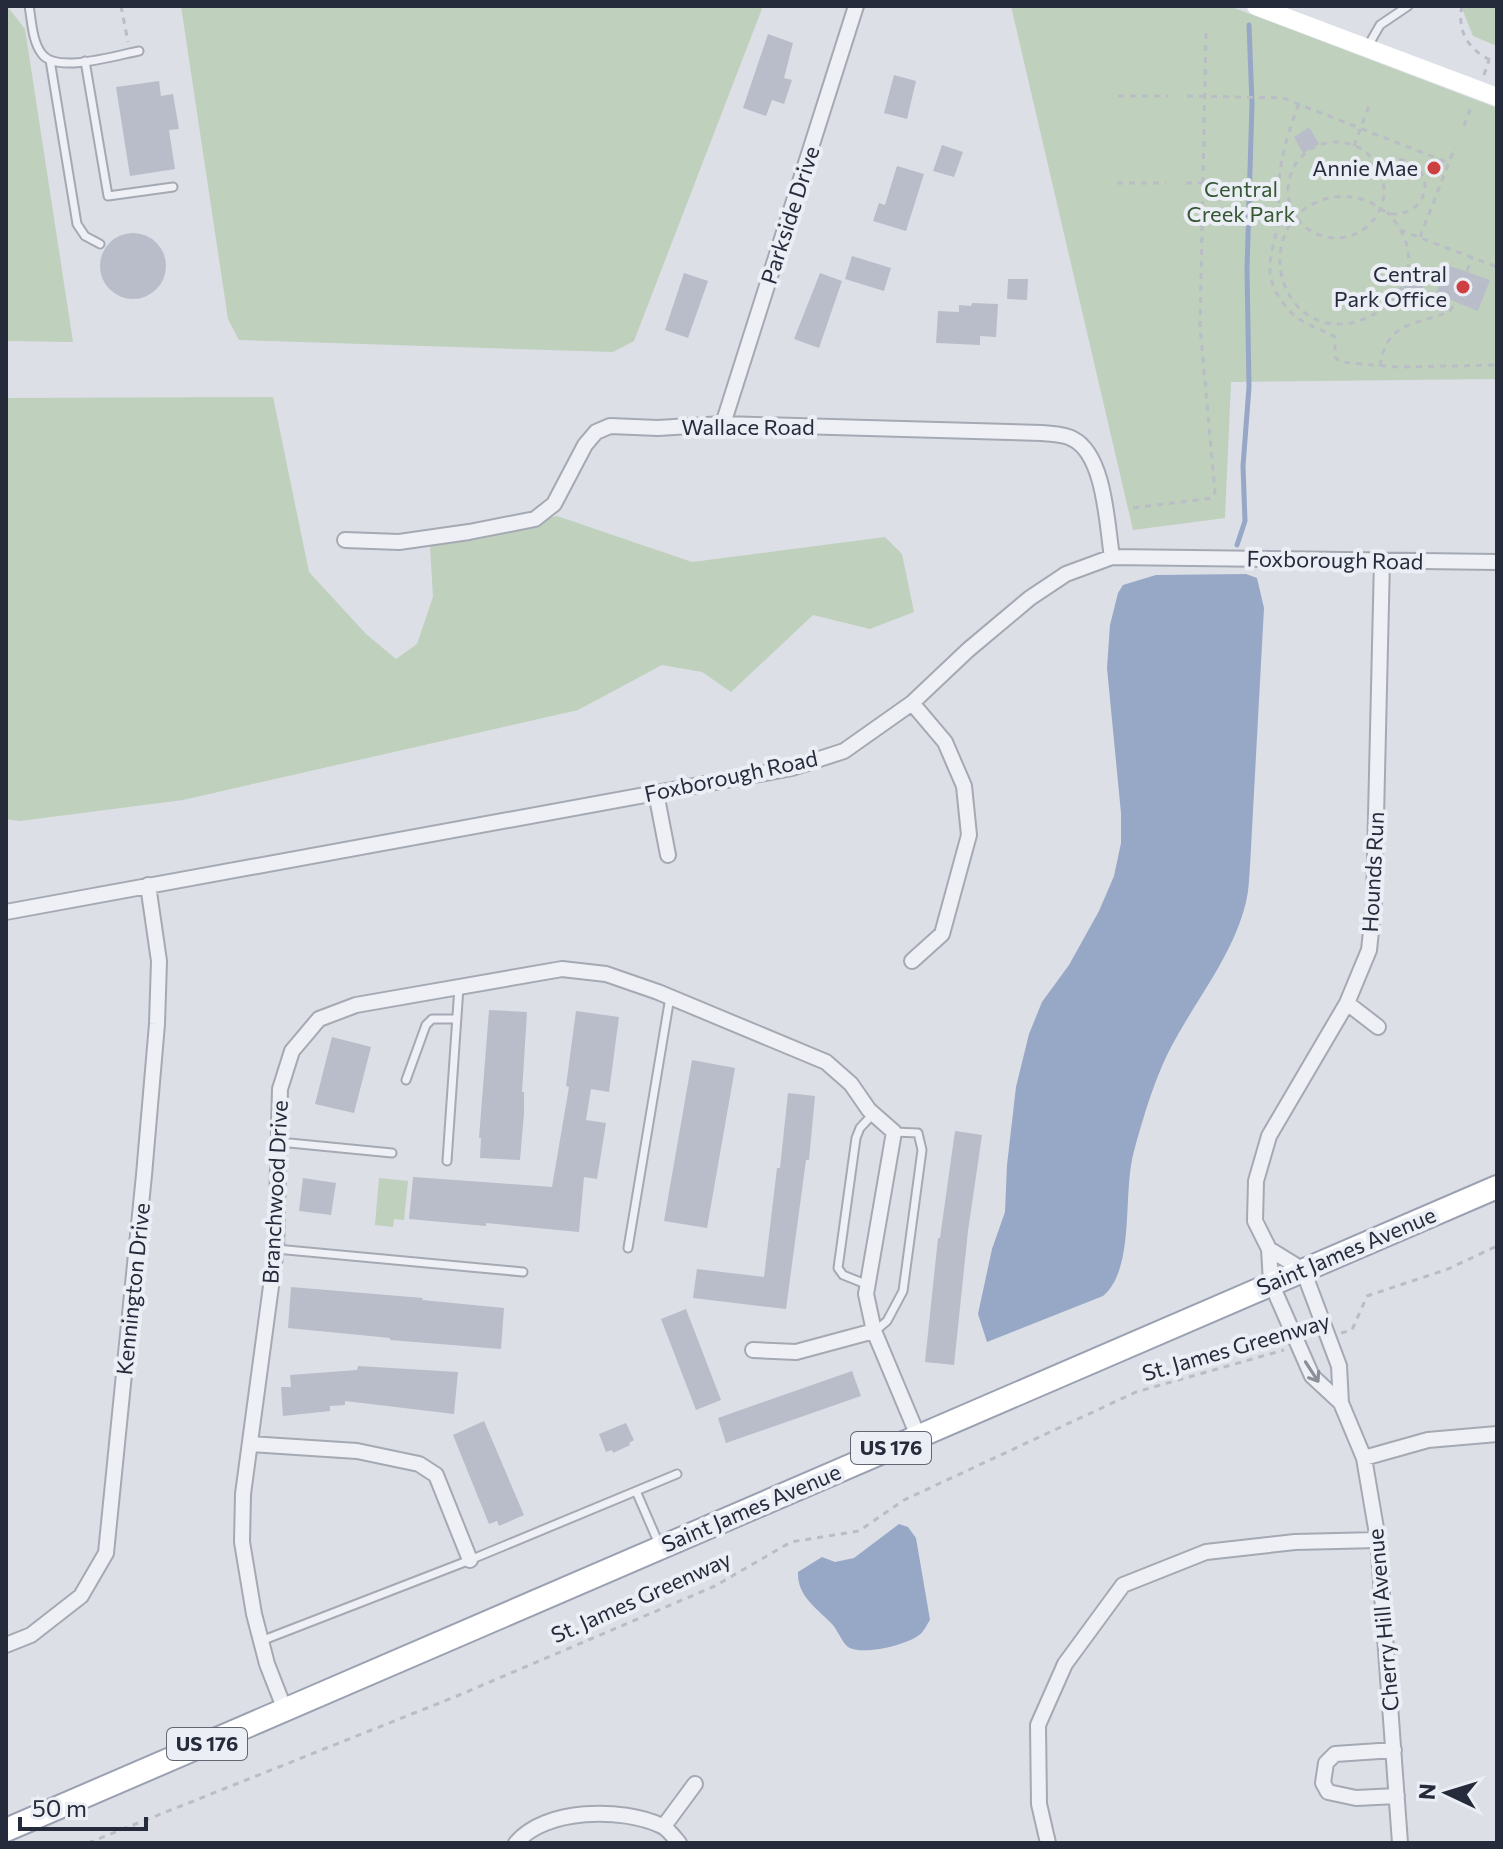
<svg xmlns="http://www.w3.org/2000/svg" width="1503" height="1849" font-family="Commissioner,sans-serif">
	<rect width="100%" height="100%" fill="#dcdfe6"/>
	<path fill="#bfd0bd" d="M7 6 25 29 73 342 6 341Z
		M181 6H763L634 341 613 352 239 340 228 319Z
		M1011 6H1229L1497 108V379L1231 382 1225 518 1133 530Z
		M1461 6H1497V46L1473 36Z
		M273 397 309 572 366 634 396 659 417 644 433 597 430 546 557 516 692 562 885 537 902 554 914 612 870 629 813 615 731 692 702 672 662 665 578 710 183 800 20 821 6 819V398Z
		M379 1178 408 1181 404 1220 394 1219 393 1227 375 1225Z"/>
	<path fill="#97a7c6" d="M1246 574 1257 578 1264 608 1250 866C1249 878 1249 890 1246 902 1233 957 1193 1003 1168 1053 1153 1084 1143 1118 1134 1151 1122 1194 1136 1268 1103 1296L987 1342 978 1314 992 1249 1005 1212 1007 1165 1016 1087 1029 1034 1042 1002 1069 965 1099 911 1114 876 1121 843V813L1107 668 1110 625 1118 593 1123 585 1156 575Z
		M899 1524 908 1527 916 1538 930 1620C927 1624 924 1632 919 1635 907 1645 862 1656 848 1647 841 1641 837 1628 830 1622 815 1607 797 1595 798 1572L822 1557 835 1562 854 1558Z"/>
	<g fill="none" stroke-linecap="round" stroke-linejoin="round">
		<path stroke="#97a7c6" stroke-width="5" d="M1237 545 1245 521 1243 466 1249 387 1247 269 1252 104 1249 25"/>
	</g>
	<path fill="#b9bdc9" d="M768 34 793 43 784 78 792 80 784 104 772 100 766 116 743 108Z
		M894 75 916 81 907 119 884 113Z
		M159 81 161 96 173 94 179 129 169 130 175 169 130 176 116 87Z
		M1309 127 1319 144 1303 153 1294 137Z
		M942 145 963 152 954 177 933 171Z
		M897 166 924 174 906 231 873 221 879 203 885 205Z
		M100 266a33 33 0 1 1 66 0a33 33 0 1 1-66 0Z
		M852 256 891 268 884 291 845 279Z
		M1447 265 1490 280 1478 311 1436 294Z
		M684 273 708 281 688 338 665 330Z
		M820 273 842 281 819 348 794 339Z
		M1408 276 1425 282 1419 299 1401 292Z
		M1008 279H1028L1027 300 1007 299Z
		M972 303 998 304 996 337 980 336V345L936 343 938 311 959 312V305L971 306Z
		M489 1010 527 1012 522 1092H524V1113L520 1160 480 1158 481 1138H479Z
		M576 1011 619 1017 609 1092 591 1089 586 1120 606 1123 597 1179 584 1177 579 1232 486 1223V1226L409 1219 413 1177 552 1187 569 1087 566 1086Z
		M332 1037 371 1047 354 1113 315 1104Z
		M692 1060 735 1068 707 1228 664 1221Z
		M788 1093 815 1096 809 1160H806L786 1309 693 1298 697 1269 764 1277 777 1168H780Z
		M955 1131 982 1135 968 1231 954 1365 925 1362 938 1238H940Z
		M303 1178 336 1183 331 1215 299 1211Z
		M291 1287 423 1298 422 1300 504 1308 501 1349 390 1340V1338L370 1336 288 1328Z
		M686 1309 721 1400 696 1410 661 1319Z
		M358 1366 458 1372 454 1414 345 1401V1405L330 1406V1411L283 1416 281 1387H291L290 1375 357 1370Z
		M852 1371 861 1396 726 1443 718 1418Z
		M484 1421 524 1515 499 1526 497 1521 489 1524 453 1435Z
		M626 1423 634 1440 629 1443 630 1445 613 1453 612 1450 606 1452 599 1434Z"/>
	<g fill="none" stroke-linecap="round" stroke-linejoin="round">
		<defs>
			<path id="lane" d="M29 6C32 22 32 41 42 54 57 74 117 55 139 51
				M1368 46 1380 25 1408 6
				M50 60 77 224 85 236 100 244
				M85 61 108 196 173 187
				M406 1080 426 1025 432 1019H456
				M279 1142 392 1153
				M447 1161 459 987
				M628 1248 670 997
				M276 1249 523 1272
				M868 1285 843 1275 838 1268 856 1138 860 1128 873 1114
				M875 1331 887 1321 903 1291 922 1150 918 1133 894 1132
				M636 1491 659 1544
				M261 1641 470 1560 677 1474"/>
			<path id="street" d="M723 424 856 6
				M345 540 399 542 469 532 535 519 554 504 585 445 596 432 610 426 658 428 723 424 1042 433C1051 434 1065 434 1073 439 1105 455 1107 526 1112 557
				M656 793 668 855
				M6 912 792 768 844 751 912 703 968 650 1030 598 1066 574 1112 557 1497 562
				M912 961 942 934 969 835 964 786 945 742 912 703
				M1347 1003 1378 1027
				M1269 1249 1303 1270 1339 1366 1341 1403 1364 1458 1378 1540 1400 1843
				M753 1350 796 1352 874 1331
				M1341 1403 1312 1376 1271 1283 1269 1249 1255 1221 1256 1181 1269 1136 1347 1003 1369 950 1374 902 1382 560
				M251 1444 357 1451 419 1464 436 1475 470 1560
				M1364 1458 1428 1440 1497 1434
				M6 1645 31 1635 81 1596 106 1553 144 1175 157 1024 159 961 148 885
				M285 1710 267 1664 254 1614 242 1542 243 1494 276 1249 280 1089 292 1051 319 1019 356 1005 562 969 606 974 658 992 826 1062 851 1084 869 1110 894 1132 866 1294 874 1331 918 1436
				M1394 1750 1335 1754 1326 1763 1323 1783 1328 1792 1356 1798 1397 1796
				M664 1826 695 1784
				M516 1843C545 1808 622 1807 662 1826 668 1829 674 1837 679 1843
				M1048 1843 1039 1804 1038 1725 1065 1664 1123 1585 1206 1552 1295 1542 1378 1540"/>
			<path id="primary" d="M6 1830 1497 1187"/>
		</defs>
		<use href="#lane" stroke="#a5a9b3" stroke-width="11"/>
		<use href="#street" stroke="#a5a9b3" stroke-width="18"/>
		<use href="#primary" stroke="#9ba1b2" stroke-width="26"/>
		<path stroke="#babdc5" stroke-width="3" stroke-dasharray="6 6" stroke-linecap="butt" d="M121 6 128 42
			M1462 6C1456 35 1472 53 1497 63
			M1484 75 1489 60
			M1118 96H1168
			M1187 96 1283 98 1449 163
			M1299 104C1289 129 1281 155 1279 182 1278 193 1279 203 1279 214 1276 252 1256 271 1287 308 1301 325 1318 327 1335 337V357L1340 362 1398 367 1497 365
			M1464 126 1471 107
			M1288 190a48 48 0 1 1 96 0a48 48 0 1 1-96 0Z
			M1354 146 1370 103
			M1377 167C1406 144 1441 179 1417 205 1410 212 1398 216 1388 213 1381 210 1375 204 1367 201 1340 190 1308 199 1291 223 1280 240 1277 262 1283 281 1317 378 1463 292 1387 212
			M1117 183H1166
			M1186 183H1203
			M1400 230 1497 267
			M1420 237 1455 147
			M1467 271 1472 258
			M1380 366C1387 319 1417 326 1450 311L1455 302
			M1133 508 1212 498 1215 492 1200 326 1206 32
			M1341 1333 1352 1330 1367 1296 1448 1269 1497 1246
			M88 1843 457 1696 715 1586 791 1542 859 1531 904 1500 1136 1392 1284 1350"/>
		<use href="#lane" stroke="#eef0f5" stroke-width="7"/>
		<use href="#street" stroke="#eef0f5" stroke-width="14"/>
		<path stroke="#fff" stroke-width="18" d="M1256 6 1497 97"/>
		<use href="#primary" stroke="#fff" stroke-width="22"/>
	</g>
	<defs><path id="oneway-shaft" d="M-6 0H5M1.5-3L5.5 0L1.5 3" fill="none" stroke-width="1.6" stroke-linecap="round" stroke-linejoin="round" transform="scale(2)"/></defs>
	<use stroke="#8a8e98" href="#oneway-shaft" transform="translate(1312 1372) rotate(57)"/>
	<g fill="#cc4042" stroke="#ebeef4" stroke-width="3">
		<circle cx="1434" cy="168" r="8"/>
		<circle cx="1463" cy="287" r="8"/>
	</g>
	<g text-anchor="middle" stroke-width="8" stroke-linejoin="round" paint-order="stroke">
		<g fill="#ebeef4" stroke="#616673" stroke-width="2">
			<rect x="851" y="1432" width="80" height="32" rx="6"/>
			<rect x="167" y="1728" width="80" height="32" rx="6"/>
		</g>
		<g font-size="20" font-weight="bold" fill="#262b3c">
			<text x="891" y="1455">US 176</text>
			<text x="207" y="1751">US 176</text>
		</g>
		<g font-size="22" fill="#262b3c" stroke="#ebeef4" text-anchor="end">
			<text x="1418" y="176">Annie Mae</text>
			<text x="1447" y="282">Central<tspan x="1447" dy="25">Park Office</tspan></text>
		</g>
		<g font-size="22" fill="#355833" stroke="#ebeef4">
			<text x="1241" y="197">Central<tspan x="1241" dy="25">Creek Park</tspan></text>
		</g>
		<g font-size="22" fill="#262b3c" stroke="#ebeef4">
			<text transform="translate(790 215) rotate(-72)" y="8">Parkside Drive</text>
			<text x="748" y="435">Wallace Road</text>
			<text transform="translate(1335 560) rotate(1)" y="8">Foxborough Road</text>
			<text transform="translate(731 776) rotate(-12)" y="8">Foxborough Road</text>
			<text transform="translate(1373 872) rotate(-87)" y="8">Hounds Run</text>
			<text transform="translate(275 1192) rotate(-87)" y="8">Branchwood Drive</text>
			<text transform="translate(1346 1251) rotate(-23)" y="8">Saint James Avenue</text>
			<text transform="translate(133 1289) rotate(-84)" y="8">Kennington Drive</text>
			<text transform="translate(1236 1347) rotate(-16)" y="8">St. James Greenway</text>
			<text transform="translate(751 1508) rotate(-23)" y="8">Saint James Avenue</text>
			<text transform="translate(641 1597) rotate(-24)" y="8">St. James Greenway</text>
			<text transform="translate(1383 1620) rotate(-95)" y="8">Cherry Hill Avenue</text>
		</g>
	</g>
	<rect width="1503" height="1849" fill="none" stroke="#262b3c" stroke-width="16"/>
	<g transform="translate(1447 1793) rotate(274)" stroke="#ebeef4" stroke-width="6" paint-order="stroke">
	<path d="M0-6L14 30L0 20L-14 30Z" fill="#262b3c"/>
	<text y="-12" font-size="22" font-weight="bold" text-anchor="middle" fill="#262b3c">N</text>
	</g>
	<path d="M20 1817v12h126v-12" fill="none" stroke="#262b3c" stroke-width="4"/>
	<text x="32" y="1817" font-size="24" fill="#262b3c" stroke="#ebeef4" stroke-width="6" paint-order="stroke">50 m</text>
</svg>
